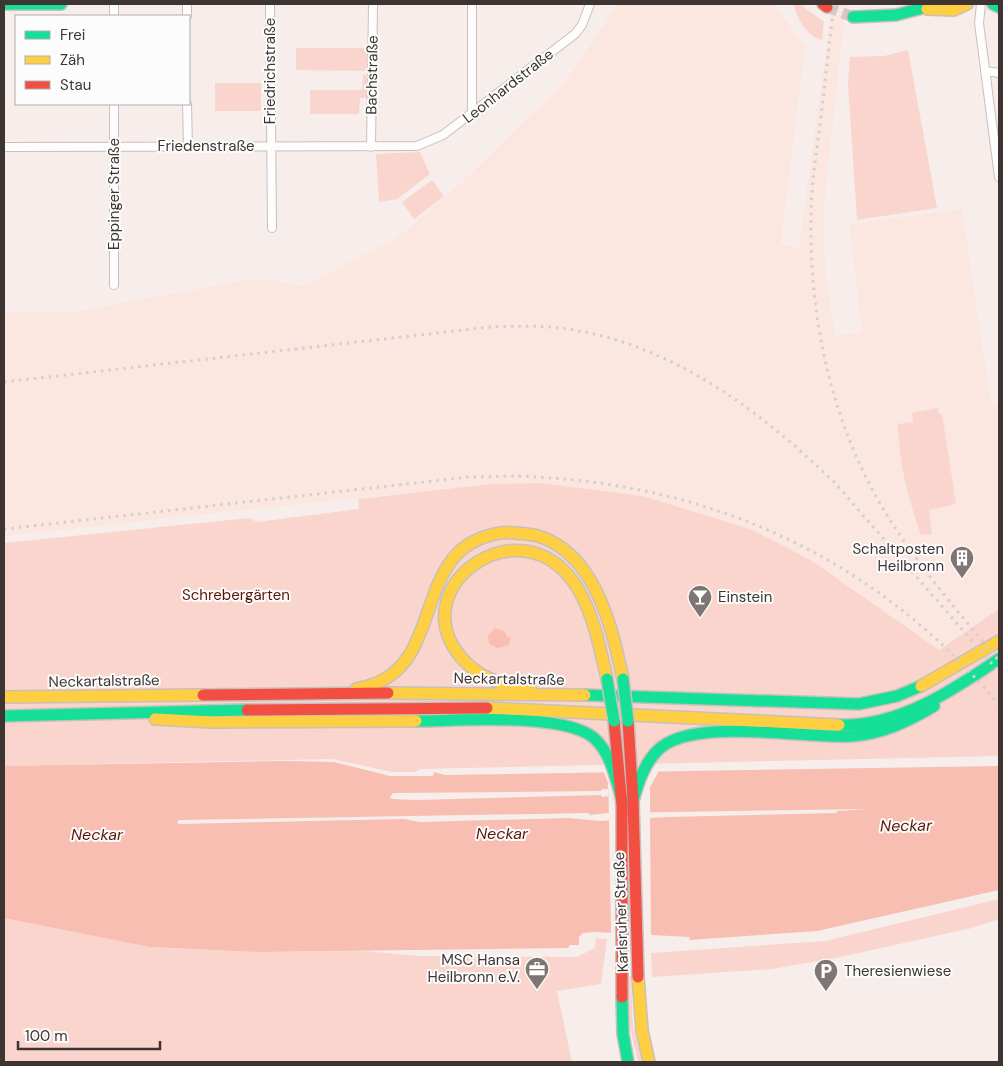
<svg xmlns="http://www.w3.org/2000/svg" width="1003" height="1066" font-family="'DM Sans',sans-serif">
	<rect width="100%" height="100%" fill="#f7eeeb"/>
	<path fill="#fbe6e0" d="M618 4H776L773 17 776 8 805 46 781 244 799 248 832 4H846L824 205 825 270 835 336 862 332 849 224 962 209 991 403 999 407V609L939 651 812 561 753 530 643 496 540 483 491 484 4 536V312H73L241 281 271 280 303 286 397 238 459 185 565 82Z"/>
	<path fill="#f9d5cd" d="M793 4H800L824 22 822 40C806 36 798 19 793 4Z
		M296 48H367V71L296 70Z
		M908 50 937 208 857 220 848 84 850 57 884 56Z
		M363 75H367V98H360L359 114H310V90H362Z
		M215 83H261V111H215Z
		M420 152 430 174 397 199 379 202 376 154Z
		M432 180 444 196 414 219 402 202Z
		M938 408 939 414H942L956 504 929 510 932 534 921 535C908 499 899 463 898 424L913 422 912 413Z
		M540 483 643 496 753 530 812 561 939 650 999 609V756L420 769 416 772H392L332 759 4 766V543L249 518 257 522 359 509 358 499 491 484Z
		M999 899V919L972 928 836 958 772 969 652 977 651 953 825 941Z
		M4 918 150 947 257 952 364 951 421 956 577 957 595 948 596 938 607 939 601 984 557 991 572 1062H4Z
		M631 976 633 1024 642 1062H638L629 1024 627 977Z"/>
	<path fill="#f7beb1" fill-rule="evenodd" d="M495 628 504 631 508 638 511 636 509 645 498 648 489 644 488 635Z
		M288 761 334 762 390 776H433L434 772 445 775 999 766V890L817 931 689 940 690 937 595 932 583 933 579 937V945H570L568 948 257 952 150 947 4 918V766ZM602 789H608V796L602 797 601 795 417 800 392 799 390 797 393 793 601 791ZM867 809 837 811V813L667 817 600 821 569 818 420 822 404 819 180 824 177 823 179 820 589 813V815L608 813Z"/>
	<path fill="#f7eeeb" d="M660 769 650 787V815L609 816 608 783 603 770Z
		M650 815 651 939 611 934 609 818Z"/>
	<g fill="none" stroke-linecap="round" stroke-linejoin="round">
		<path stroke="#d2c9c6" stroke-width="11" stroke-dasharray="11 5.5" stroke-linecap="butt" d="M827 7 853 17"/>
		<defs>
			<path id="street" d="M187 4V16
				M270 4 272 228
				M472 4V113
				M981 4 979 23 999 177
				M114 16V4
				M985 71 999 73
				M187 104 188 147
				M4 147 417 146 443 135 575 34 582 25 590 4
				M371 147 373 4
				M114 285V104"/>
			<path id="fast" d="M4 4H61
				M993 4 999 7
				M853 17 896 15 938 4
				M585 695 859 704 897 696 921 686
				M4 716 247 710
				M416 721C457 721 563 712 594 738 611 753 616 779 622 800
				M839 725C898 727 952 691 999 659
				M633 801C638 783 644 764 658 750 692 716 804 739 852 736 882 734 909 721 934 706
				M622 997 623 1034 628 1062"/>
			<path id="slow" d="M927 9 954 10 967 4
				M921 686 999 641
				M530 688C502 686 478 678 460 656 402 586 524 499 578 589 594 616 600 648 607 679
				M356 689C364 687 374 685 381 681 429 658 423 590 457 554 470 540 496 530 516 533 523 534 531 534 538 536 596 554 612 628 623 679
				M388 693 585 695
				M4 697 203 695
				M487 708 839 725
				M155 719 212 722 416 721
				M638 977 642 1030 649 1062"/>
			<path id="jam" d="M823 4 827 7
				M203 695 388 693
				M247 710 487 708
				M614 721 622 806V997
				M628 721 633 800 638 977"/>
		</defs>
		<use href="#street" stroke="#c8c0bd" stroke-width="10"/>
		<use href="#fast" stroke="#c8c0bd" stroke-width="14"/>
		<use href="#slow" stroke="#c8c0bd" stroke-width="14"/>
		<use href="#jam" stroke="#c8c0bd" stroke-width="14"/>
		<use href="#street" stroke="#fefcfc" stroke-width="8"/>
		<use href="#fast" stroke="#16e098" stroke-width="11"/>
		<use href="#slow" stroke="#ffcf43" stroke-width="11"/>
		<use href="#jam" stroke="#f24e42" stroke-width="11"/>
		<path stroke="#d2cfce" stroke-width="3" stroke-dasharray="2.5 5" stroke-linecap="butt" d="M834 4C829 44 825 84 820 124 816 155 811 186 811 218 809 313 830 415 877 498 911 558 956 609 999 661
			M4 382 490 327C518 326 546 325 574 330 676 347 763 413 836 484L999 672
			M4 529 469 477C492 477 515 475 537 477 721 487 881 563 999 705"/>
		<defs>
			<path id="fast-bridge" d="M607 679 614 721
				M623 679 628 721"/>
		</defs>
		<use href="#fast-bridge" stroke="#cdc1be" stroke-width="14" stroke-linecap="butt"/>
		<use href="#fast-bridge" stroke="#16e098" stroke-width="11"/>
	</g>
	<defs>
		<symbol id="building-pin" viewBox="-11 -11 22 30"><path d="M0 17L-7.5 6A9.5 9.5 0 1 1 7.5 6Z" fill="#7f7673" stroke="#fcfcfc"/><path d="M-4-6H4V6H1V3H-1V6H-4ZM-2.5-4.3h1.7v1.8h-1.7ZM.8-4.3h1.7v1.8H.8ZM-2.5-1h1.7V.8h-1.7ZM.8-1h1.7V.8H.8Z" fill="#fff"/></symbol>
		<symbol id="bar-pin" viewBox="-11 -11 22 30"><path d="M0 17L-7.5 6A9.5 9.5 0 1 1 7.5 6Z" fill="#7f7673" stroke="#fcfcfc"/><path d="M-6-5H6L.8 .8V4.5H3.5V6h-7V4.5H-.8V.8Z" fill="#fff"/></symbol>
		<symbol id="office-pin" viewBox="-11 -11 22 30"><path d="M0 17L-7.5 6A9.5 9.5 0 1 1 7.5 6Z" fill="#7f7673" stroke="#fcfcfc"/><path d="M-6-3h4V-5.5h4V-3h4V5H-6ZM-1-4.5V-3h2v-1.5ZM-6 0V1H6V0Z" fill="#fff"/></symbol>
		<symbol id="parking-pin" viewBox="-11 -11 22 30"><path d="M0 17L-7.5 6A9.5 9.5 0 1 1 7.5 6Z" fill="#7f7673" stroke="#fcfcfc"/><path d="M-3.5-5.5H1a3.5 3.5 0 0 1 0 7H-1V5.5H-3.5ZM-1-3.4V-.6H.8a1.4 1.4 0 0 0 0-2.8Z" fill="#fff"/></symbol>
	</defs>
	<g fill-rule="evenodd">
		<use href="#building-pin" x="948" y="544" width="28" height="38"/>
		<use href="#bar-pin" x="686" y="583" width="28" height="38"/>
		<use href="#office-pin" x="523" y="955" width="28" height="38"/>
		<use href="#parking-pin" x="812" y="957" width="28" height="38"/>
	</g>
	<g text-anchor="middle" stroke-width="4" stroke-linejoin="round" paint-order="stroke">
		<g font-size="15" fill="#3e3533" stroke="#fcfcfc">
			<text transform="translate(270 71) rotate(-90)" y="5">Friedrichstraße</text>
			<text transform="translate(372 75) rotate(-89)" y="5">Bachstraße</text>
			<text transform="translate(508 86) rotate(-38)" y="5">Leonhardstraße</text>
			<text x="206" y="151">Friedenstraße</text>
			<text transform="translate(114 194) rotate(-90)" y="5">Eppinger Straße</text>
			<text transform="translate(509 679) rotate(1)" y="5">Neckartalstraße</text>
			<text transform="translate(104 681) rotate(-1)" y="5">Neckartalstraße</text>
			<text transform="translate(621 912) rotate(-92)" y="5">Karlsruher Straße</text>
		</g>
		<g font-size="15" fill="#3e3533" stroke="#fcfcfc" text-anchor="end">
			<text x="944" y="554">Schaltposten<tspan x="944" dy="17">Heilbronn</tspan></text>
			<text x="718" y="602" text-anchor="start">Einstein</text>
			<text x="520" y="965">MSC Hansa<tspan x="520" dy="17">Heilbronn e.V.</tspan></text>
			<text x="844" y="976" text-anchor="start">Theresienwiese</text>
		</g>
		<g font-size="15" fill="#571407" stroke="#fcfcfc">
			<text x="236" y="600">Schrebergärten</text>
		</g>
		<g font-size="16" font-style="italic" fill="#581608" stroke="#fcfcfc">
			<text transform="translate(906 825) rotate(-1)" y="6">Neckar</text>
			<text x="502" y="839">Neckar</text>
			<text x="97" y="840">Neckar</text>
		</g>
	</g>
	<rect width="1003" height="1066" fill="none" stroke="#3e3533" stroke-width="10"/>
	<rect x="15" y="15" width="175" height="90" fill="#fcfcfc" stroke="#b0acac"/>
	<rect x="25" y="31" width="25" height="8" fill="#16e098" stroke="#b0acac"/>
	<text x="60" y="40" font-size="15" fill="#3e3533">Frei</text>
	<rect x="25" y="56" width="25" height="8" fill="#ffcf43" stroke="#b0acac"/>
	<text x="60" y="65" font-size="15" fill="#3e3533">Zäh</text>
	<rect x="25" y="81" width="25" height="8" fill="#f24e42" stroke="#b0acac"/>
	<text x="60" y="90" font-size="15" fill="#3e3533">Stau</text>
	<path d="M18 1041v8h142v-8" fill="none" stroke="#3e3533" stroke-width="2.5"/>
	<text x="25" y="1041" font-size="15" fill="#3e3533" stroke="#fcfcfc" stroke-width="4" paint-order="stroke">100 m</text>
</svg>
